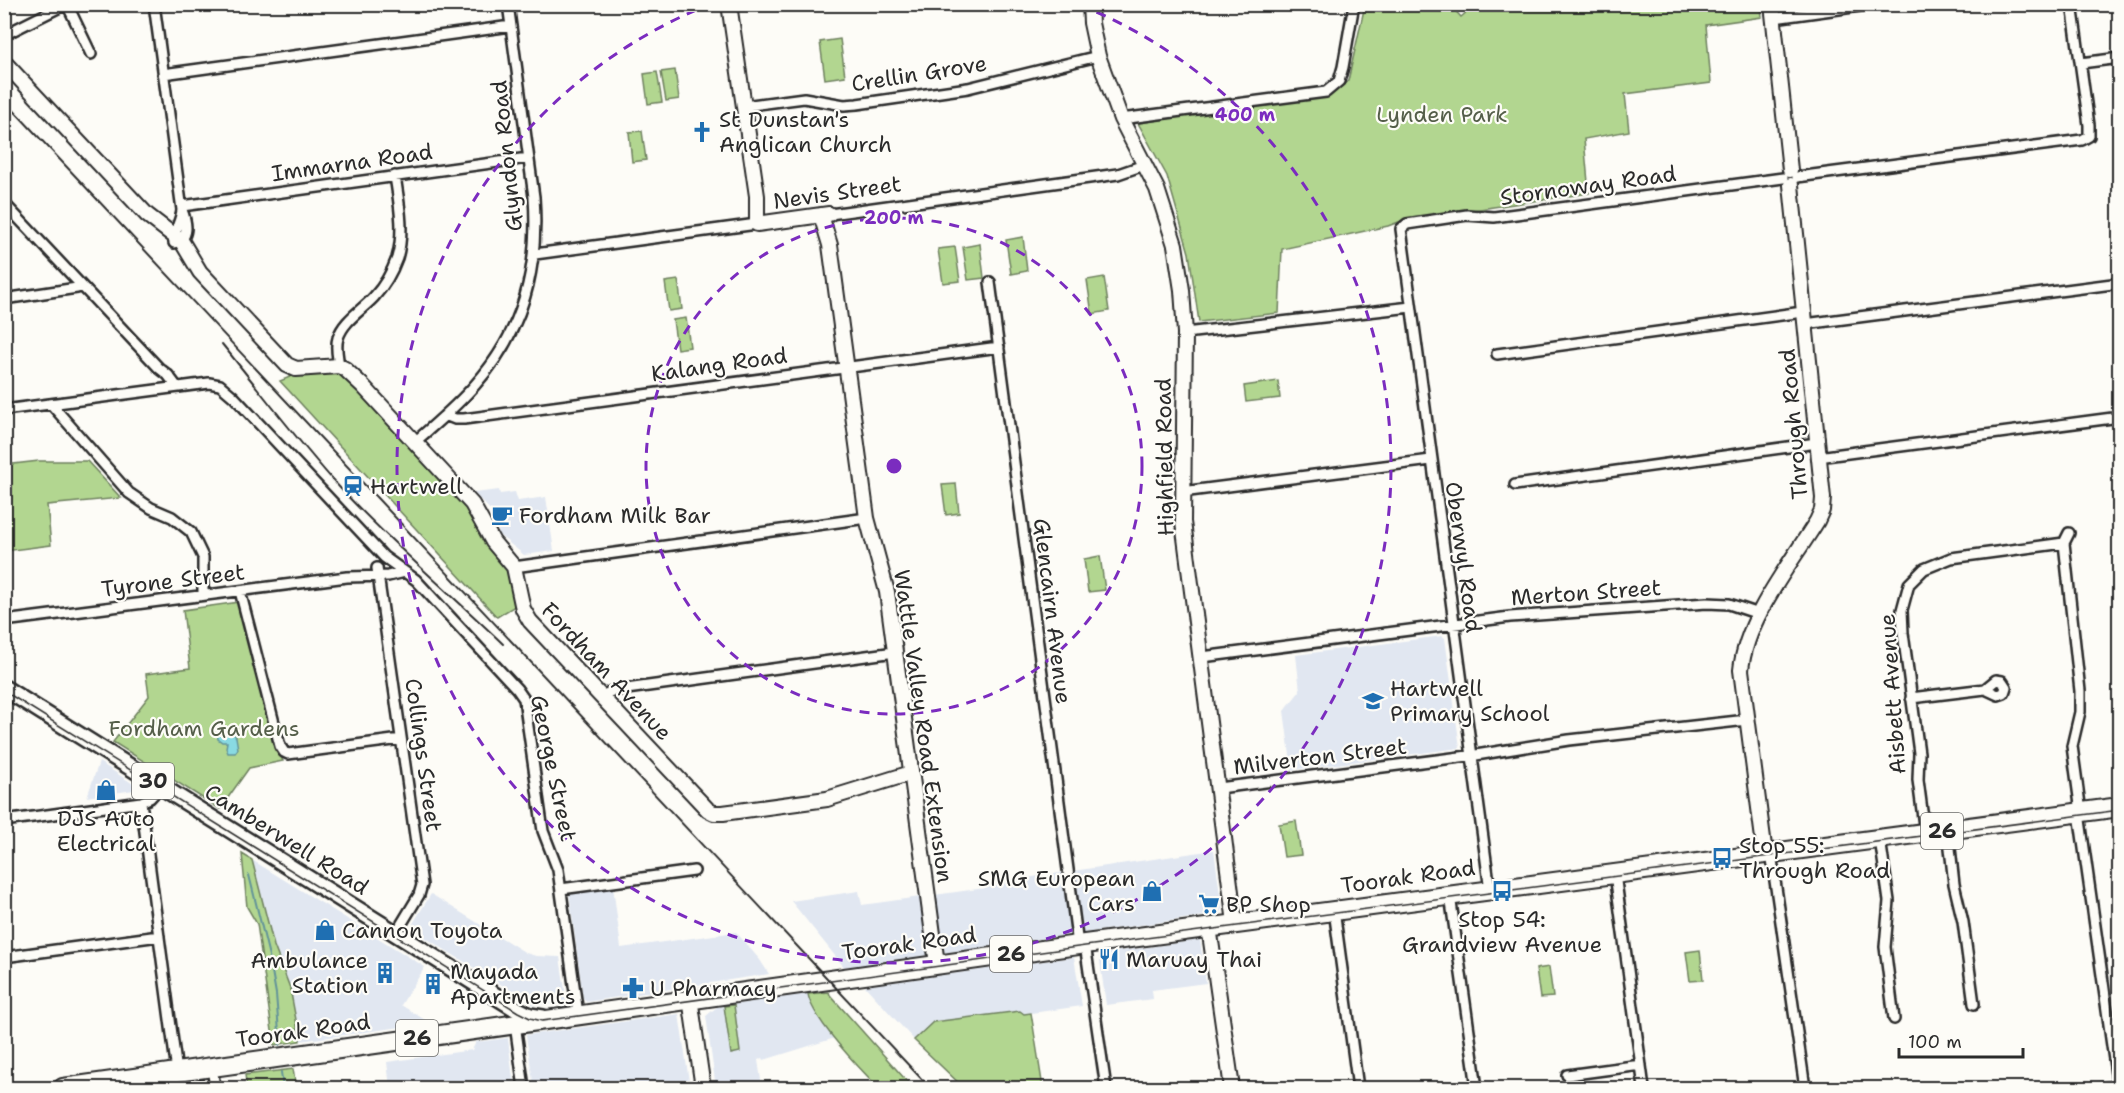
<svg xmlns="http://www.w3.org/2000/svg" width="2124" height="1093" font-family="'Shantell Sans',sans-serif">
	<rect width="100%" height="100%" fill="#fdfcf7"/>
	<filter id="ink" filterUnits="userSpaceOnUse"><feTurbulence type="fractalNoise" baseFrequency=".0167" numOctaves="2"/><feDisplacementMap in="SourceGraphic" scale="12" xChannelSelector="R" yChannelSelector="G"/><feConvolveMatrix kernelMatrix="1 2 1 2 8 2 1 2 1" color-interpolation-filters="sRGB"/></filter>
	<g filter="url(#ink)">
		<path fill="#e1e7f1" d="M499 490 500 494 515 492 518 501 546 497 554 551 524 555 499 535 495 515 474 493Z
			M1442 636 1445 638 1460 748 1292 770 1284 711 1300 691 1296 655Z
			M99 762 135 785 134 790 87 797Z
			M1214 850 1222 909 1218 914 844 967 791 901 859 891 862 905 985 888 993 883Z
			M252 860 425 967 401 1005 430 1023 300 1041 290 988 274 946Z
			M613 886 621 948 736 932 760 960 769 974 586 1002 583 998 569 892Z
			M431 894 526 953 536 956 560 957 567 1003 534 1005 413 930 412 925Z
			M1200 940 1206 983 1152 990 1153 999 1106 1005 1099 954Z
			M1074 957 1082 1006 1024 1014 1020 1011 933 1022 914 1040 865 986Z
			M808 994 810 1002 835 1038 764 1060 763 1058 758 1060 762 1087 716 1088 706 1016 717 1007Z
			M679 1014 690 1088H534L526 1035Z
			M508 1038 514 1088H390L387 1062 472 1050 476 1042Z"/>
		<path fill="#b2d690" stroke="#6e805e" stroke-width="1.5" d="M1476 4H1703L1704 7 1724 4 1761 5 1762 17 1706 25 1711 83 1625 94 1629 131 1584 139 1589 193 1404 220 1388 226 1282 249 1279 313 1199 322 1189 253 1167 176 1138 123 1329 95 1348 81 1365 5H1450L1461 17Z
			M840 39 845 76 825 79 820 42Z
			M675 70 679 99 666 101 661 72Z
			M657 72 662 102 648 104 644 74Z
			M642 131 646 160 632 162 629 132Z
			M1023 237 1027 271 1011 274 1006 240Z
			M980 244 984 278 968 280 963 247Z
			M955 247 960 281 943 283 938 249Z
			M1104 277 1109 311 1092 314 1087 280Z
			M678 280 682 309 669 311 665 282Z
			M686 318 690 347 677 349 673 320Z
			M329 370 342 373 460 497 491 547V550L507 566 518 604 497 617 280 381 297 374Z
			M1278 381 1280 398 1246 402 1244 386Z
			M39 461H87L121 498 47 505 51 545 5 551V465Z
			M956 484 959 513 946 515 942 485Z
			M1100 556 1105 590 1088 592 1084 559Z
			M239 602 276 748 283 761 249 768 220 809 113 742 149 696 146 674 190 668 183 610Z
			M1296 821 1301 855 1284 857 1279 824Z
			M242 854 252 860 274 946 290 988 300 1041 274 1045 257 924 247 907Z
			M1700 950 1703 980 1690 981 1686 952Z
			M1549 967 1553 997 1540 998 1536 969Z
			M829 992 830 995 913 1088H879C860 1069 812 1019 808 994Z
			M734 1005 740 1052 731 1054 724 1006Z
			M1020 1011 1024 1014 1031 1013 1043 1088H964L914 1040 933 1022Z
			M293 1069 296 1088H247L245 1075Z"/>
		<path fill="#89dae2" stroke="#639499" stroke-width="1.5" d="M223 727 230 728 236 737 238 749 235 753H228L226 748 227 742H222L218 739 217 731Z"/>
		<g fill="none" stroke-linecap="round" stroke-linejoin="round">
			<path stroke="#639499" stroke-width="2" d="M249 875 270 960 276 994 280 1045
				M281 1072 283 1088"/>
			<defs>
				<path id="street" d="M67 4 91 54
					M154 4 182 210C187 223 190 239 174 243 173 231 181 222 182 210
					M1774 18 1875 4
					M4 35 66 4
					M2081 63 2120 58
					M163 74 511 26
					M744 106 804 98 844 105 857 104 968 88 1098 56
					M1121 119 1326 92 1339 81 1343 67 1354 4
					M1797 177 2082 140 2089 136V125L2072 4
					M4 203 159 368 168 375 177 387
					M182 206 528 158
					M830 214 1118 174 1144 165
					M535 254 757 224
					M990 282 1078 945
					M4 299 77 288 81 286
					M1805 324 2120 283
					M1185 333 1411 307
					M1497 354 1803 312
					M339 366C338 357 335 347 338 338 343 321 362 310 374 297 384 286 392 272 397 258 405 231 399 203 395 176
					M51 404 129 493 151 508 172 517 191 532 203 557V595
					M4 410 209 383 220 385 234 397 384 557 416 580 517 689 524 699 543 831 558 870 578 1014
					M445 415 455 419H464L999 347
					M415 442C435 424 457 406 475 385 524 330 539 268 534 197L508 4
					M1818 457 2120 417
					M1515 485 1817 443
					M1182 492 1431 460
					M2064 543 2080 691V712L2072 746 2081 812
					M514 567 867 518
					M377 568 422 885 419 895 396 933
					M240 591 280 746 284 752 288 754 401 739
					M4 621 347 577 388 576 405 572
					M1202 657 1510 617 1707 603 1729 604 1759 614
					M601 696 612 691 895 652
					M1911 698 1985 689 1996 680 2002 681 2006 687 2004 693 1998 695 1985 689
					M1219 788 1476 755 1569 740 1747 720
					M141 802 177 1072
					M2079 813 2118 1088
					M4 821 141 802 150 798 161 786
					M1948 830 1954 884 1963 922 1974 1004
					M1925 833 1918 780 1919 753 1903 633 1902 610 1909 584 1924 569 1951 558 2064 543 2069 533
					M1880 839 1889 901 1885 947 1894 1019
					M1771 853 1805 1088
					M1615 874 1644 1088
					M561 889 694 871
					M1490 890 1401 229 1407 224 1467 215 1494 217 1783 178
					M1450 895 1477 1088
					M1334 910 1358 1088
					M1085 944 1106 1088
					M4 957 159 936
					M515 1024 524 1088
					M212 1067 215 1088
					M1567 1075 1641 1065
					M2102 1088 2118 1086"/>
				<path id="secondary" d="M729 4 757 196V224L829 214
					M1090 4 1091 23 1098 56 1121 119 1157 189 1175 245 1182 290 1185 333 1183 522 1235 923
					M1772 4 1790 170
					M4 62 147 215 182 242 200 272 287 365 296 369 339 366 345 369 363 386 472 504 493 542 514 567 523 609 530 621 708 810 714 813H723L827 799 911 773
					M821 215 830 245 867 518 887 592 937 964
					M1765 854 1741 670C1746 618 1790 565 1817 521L1822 510 1823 498 1791 185
					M1209 927 1232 1088
					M690 998 703 1088"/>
				<path id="primary" d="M4 688 518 1010 530 1016 543 1018"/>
				<path id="highway" d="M63 1088 1085 944 2120 807"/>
			</defs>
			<use href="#street" stroke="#2b2b2b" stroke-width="14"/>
			<use href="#secondary" stroke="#2b2b2b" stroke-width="18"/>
			<use href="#primary" stroke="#2b2b2b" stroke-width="20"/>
			<use href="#highway" stroke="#2b2b2b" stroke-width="22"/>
			<use href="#street" stroke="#fdfcf7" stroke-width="9"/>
			<use href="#secondary" stroke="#fdfcf7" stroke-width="14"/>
			<use href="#primary" stroke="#fdfcf7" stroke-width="15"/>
			<use href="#highway" stroke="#fdfcf7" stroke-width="18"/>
			<path stroke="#2b2b2b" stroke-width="1.5" d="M4 691 518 1012 530 1018 542 1021 1085 946 2120 810"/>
			<path stroke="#2b2b2b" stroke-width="2" d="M4 100 930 1088
				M222 344C262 393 299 443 341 489 392 544 449 592 503 644"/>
		</g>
	</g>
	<g fill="none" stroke="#7b2cbf" stroke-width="3" stroke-dasharray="10 8">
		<circle cx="894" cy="466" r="248"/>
		<path d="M1080 5A497 497 0 1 1 708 5"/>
	</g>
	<defs>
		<symbol id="church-bare" viewBox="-9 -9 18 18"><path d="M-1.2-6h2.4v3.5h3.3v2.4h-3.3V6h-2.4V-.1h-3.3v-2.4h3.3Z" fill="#1f6fb2" stroke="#fdfcf7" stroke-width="2.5" paint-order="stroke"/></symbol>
		<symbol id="station-bare" viewBox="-9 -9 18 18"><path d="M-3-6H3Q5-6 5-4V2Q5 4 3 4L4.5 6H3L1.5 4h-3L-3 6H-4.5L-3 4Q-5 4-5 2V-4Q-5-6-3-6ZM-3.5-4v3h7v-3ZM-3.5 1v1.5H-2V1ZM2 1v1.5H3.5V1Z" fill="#1f6fb2" stroke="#fdfcf7" stroke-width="2.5" paint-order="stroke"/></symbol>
		<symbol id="cafe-bare" viewBox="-9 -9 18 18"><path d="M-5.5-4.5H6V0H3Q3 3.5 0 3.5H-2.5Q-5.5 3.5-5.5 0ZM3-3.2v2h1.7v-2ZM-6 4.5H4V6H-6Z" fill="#1f6fb2" stroke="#fdfcf7" stroke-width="2.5" paint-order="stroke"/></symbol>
		<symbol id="school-bare" viewBox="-9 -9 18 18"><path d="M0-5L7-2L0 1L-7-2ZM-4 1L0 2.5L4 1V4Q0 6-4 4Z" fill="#1f6fb2" stroke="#fdfcf7" stroke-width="2.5" paint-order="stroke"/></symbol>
		<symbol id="shop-bare" viewBox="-9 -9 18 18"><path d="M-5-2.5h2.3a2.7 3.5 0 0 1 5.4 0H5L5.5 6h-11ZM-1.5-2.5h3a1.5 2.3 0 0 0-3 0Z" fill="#1f6fb2" stroke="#fdfcf7" stroke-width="2.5" paint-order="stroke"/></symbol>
		<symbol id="bus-bare" viewBox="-9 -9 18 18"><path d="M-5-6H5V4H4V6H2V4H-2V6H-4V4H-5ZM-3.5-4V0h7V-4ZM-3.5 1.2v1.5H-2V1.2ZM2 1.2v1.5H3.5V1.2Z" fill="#1f6fb2" stroke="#fdfcf7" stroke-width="2.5" paint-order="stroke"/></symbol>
		<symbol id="supermarket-bare" viewBox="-9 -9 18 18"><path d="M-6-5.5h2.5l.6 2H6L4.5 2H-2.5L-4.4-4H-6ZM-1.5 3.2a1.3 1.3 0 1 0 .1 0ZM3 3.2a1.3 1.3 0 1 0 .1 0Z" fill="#1f6fb2" stroke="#fdfcf7" stroke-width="2.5" paint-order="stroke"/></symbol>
		<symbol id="restaurant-bare" viewBox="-9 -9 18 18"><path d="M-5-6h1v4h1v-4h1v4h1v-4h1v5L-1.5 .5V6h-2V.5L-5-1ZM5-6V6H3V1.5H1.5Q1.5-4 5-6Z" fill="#1f6fb2" stroke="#fdfcf7" stroke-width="2.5" paint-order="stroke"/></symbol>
		<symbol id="building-bare" viewBox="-9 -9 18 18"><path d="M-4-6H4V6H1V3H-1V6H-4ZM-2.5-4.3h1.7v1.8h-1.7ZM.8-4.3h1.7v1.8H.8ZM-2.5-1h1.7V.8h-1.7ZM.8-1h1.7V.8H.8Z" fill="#1f6fb2" stroke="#fdfcf7" stroke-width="2.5" paint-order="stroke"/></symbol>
		<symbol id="pharmacy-bare" viewBox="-9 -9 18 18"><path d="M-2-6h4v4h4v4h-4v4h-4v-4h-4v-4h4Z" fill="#1f6fb2" stroke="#fdfcf7" stroke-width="2.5" paint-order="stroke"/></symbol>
	</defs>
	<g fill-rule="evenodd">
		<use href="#church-bare" x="687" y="117" width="30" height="30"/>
		<use href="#station-bare" x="338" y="471" width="30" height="30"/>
		<use href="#cafe-bare" x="487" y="500" width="30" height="30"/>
		<use href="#school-bare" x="1358" y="686" width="30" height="30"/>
		<use href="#shop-bare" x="91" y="775" width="30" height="30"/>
		<use href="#bus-bare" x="1707" y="843" width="30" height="30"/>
		<use href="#shop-bare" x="1137" y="876" width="30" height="30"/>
		<use href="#bus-bare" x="1487" y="876" width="30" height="30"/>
		<use href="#supermarket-bare" x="1194" y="889" width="30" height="30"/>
		<use href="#shop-bare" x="310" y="915" width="30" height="30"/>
		<use href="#restaurant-bare" x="1094" y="944" width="30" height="30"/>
		<use href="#building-bare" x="370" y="958" width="30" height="30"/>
		<use href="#building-bare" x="418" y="969" width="30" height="30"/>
		<use href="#pharmacy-bare" x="618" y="973" width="30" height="30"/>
	</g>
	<g text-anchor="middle" stroke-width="4.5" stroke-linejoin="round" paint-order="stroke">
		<g fill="#fdfcf7" stroke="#6a6a68" stroke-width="1.5">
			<rect x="132" y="763" width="42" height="36" rx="4.5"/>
			<rect x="1921" y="813" width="42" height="36" rx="4.5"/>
			<rect x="990" y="936" width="42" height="36" rx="4.5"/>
			<rect x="396" y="1020" width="42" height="36" rx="4.5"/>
		</g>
		<g font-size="21" font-weight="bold" fill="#2b2b2b">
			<text x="153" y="788">30</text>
			<text x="1942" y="838">26</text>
			<text x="1011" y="961">26</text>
			<text x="417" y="1045">26</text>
		</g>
		<g font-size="22" fill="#2b2b2b" stroke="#fdfcf7">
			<text transform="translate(919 73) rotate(-9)" y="8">Crellin Grove</text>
			<text transform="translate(506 156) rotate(-96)" y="8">Glyndon Road</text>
			<text transform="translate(352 162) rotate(-8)" y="8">Immarna Road</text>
			<text transform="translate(1588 185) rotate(-8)" y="8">Stornoway Road</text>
			<text transform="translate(837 192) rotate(-8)" y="8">Nevis Street</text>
			<text transform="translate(719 364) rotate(-8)" y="8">Kalang Road</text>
			<text transform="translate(1793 424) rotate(-95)" y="8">Through Road</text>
			<text transform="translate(1164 457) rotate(-91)" y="8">Highfield Road</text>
			<text transform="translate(1464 557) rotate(82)" y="8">Oberwyl Road</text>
			<text transform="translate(173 580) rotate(-7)" y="8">Tyrone Street</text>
			<text transform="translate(1586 592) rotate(-4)" y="8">Merton Street</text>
			<text transform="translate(1053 611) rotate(83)" y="8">Glencairn Avenue</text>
			<text transform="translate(607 671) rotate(47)" y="8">Fordham Avenue</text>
			<text transform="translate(1892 694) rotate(-94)" y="8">Aisbett Avenue</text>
			<text transform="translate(924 726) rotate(82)" y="8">Wattle Valley Road Extension</text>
			<text transform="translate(424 755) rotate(82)" y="8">Collings Street</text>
			<text transform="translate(1320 756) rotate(-7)" y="8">Milverton Street</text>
			<text transform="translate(554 768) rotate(78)" y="8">George Street</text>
			<text transform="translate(287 839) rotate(32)" y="8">Camberwell Road</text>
			<text transform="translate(1408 876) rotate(-8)" y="8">Toorak Road</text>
			<text transform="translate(909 943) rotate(-8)" y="8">Toorak Road</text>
			<text transform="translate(303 1030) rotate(-8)" y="8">Toorak Road</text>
		</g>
		<g font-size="22" fill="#545e49" stroke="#fdfcf7">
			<text x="1442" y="122">Lynden Park</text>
			<text x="204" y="736">Fordham Gardens</text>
		</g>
		<g font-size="22" fill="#2b2b2b" stroke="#fdfcf7" text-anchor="start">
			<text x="719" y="127">St Dunstan's<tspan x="719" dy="25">Anglican Church</tspan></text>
			<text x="370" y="494">Hartwell</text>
			<text x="519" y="523">Fordham Milk Bar</text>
			<text x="1390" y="696">Hartwell<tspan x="1390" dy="25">Primary School</tspan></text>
			<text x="106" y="826" text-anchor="middle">DJS Auto<tspan x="106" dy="25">Electrical</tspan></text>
			<text x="1739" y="853">Stop 55:<tspan x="1739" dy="25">Through Road</tspan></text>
			<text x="1135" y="886" text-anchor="end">SMG European<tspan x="1135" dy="25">Cars</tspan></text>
			<text x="1226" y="912">BP Shop</text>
			<text x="1502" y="927" text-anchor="middle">Stop 54:<tspan x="1502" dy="25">Grandview Avenue</tspan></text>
			<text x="342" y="938">Cannon Toyota</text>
			<text x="1126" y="967">Maruay Thai</text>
			<text x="368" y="968" text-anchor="end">Ambulance<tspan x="368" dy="25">Station</tspan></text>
			<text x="450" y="979">Mayada<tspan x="450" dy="25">Apartments</tspan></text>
			<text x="650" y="996">U Pharmacy</text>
		</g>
	</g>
	<circle cx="894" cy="466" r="9" fill="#7b2cbf" stroke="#fdfcf7" stroke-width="3"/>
	<g font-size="18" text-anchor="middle" font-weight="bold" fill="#7b2cbf" stroke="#fdfcf7" stroke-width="4.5" stroke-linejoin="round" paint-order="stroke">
		<text x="1245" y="121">400 m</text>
		<text x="894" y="224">200 m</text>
	</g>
	<rect width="2124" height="1093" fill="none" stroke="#fdfcf7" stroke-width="24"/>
	<rect x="12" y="12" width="2100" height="1069" fill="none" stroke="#2b2b2b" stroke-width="2" filter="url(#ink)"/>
	<path d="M1899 1048v9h124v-9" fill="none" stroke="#2b2b2b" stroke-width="3"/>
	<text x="1908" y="1048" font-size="18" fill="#2b2b2b" stroke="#fdfcf7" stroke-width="4.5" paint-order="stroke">100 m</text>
</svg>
